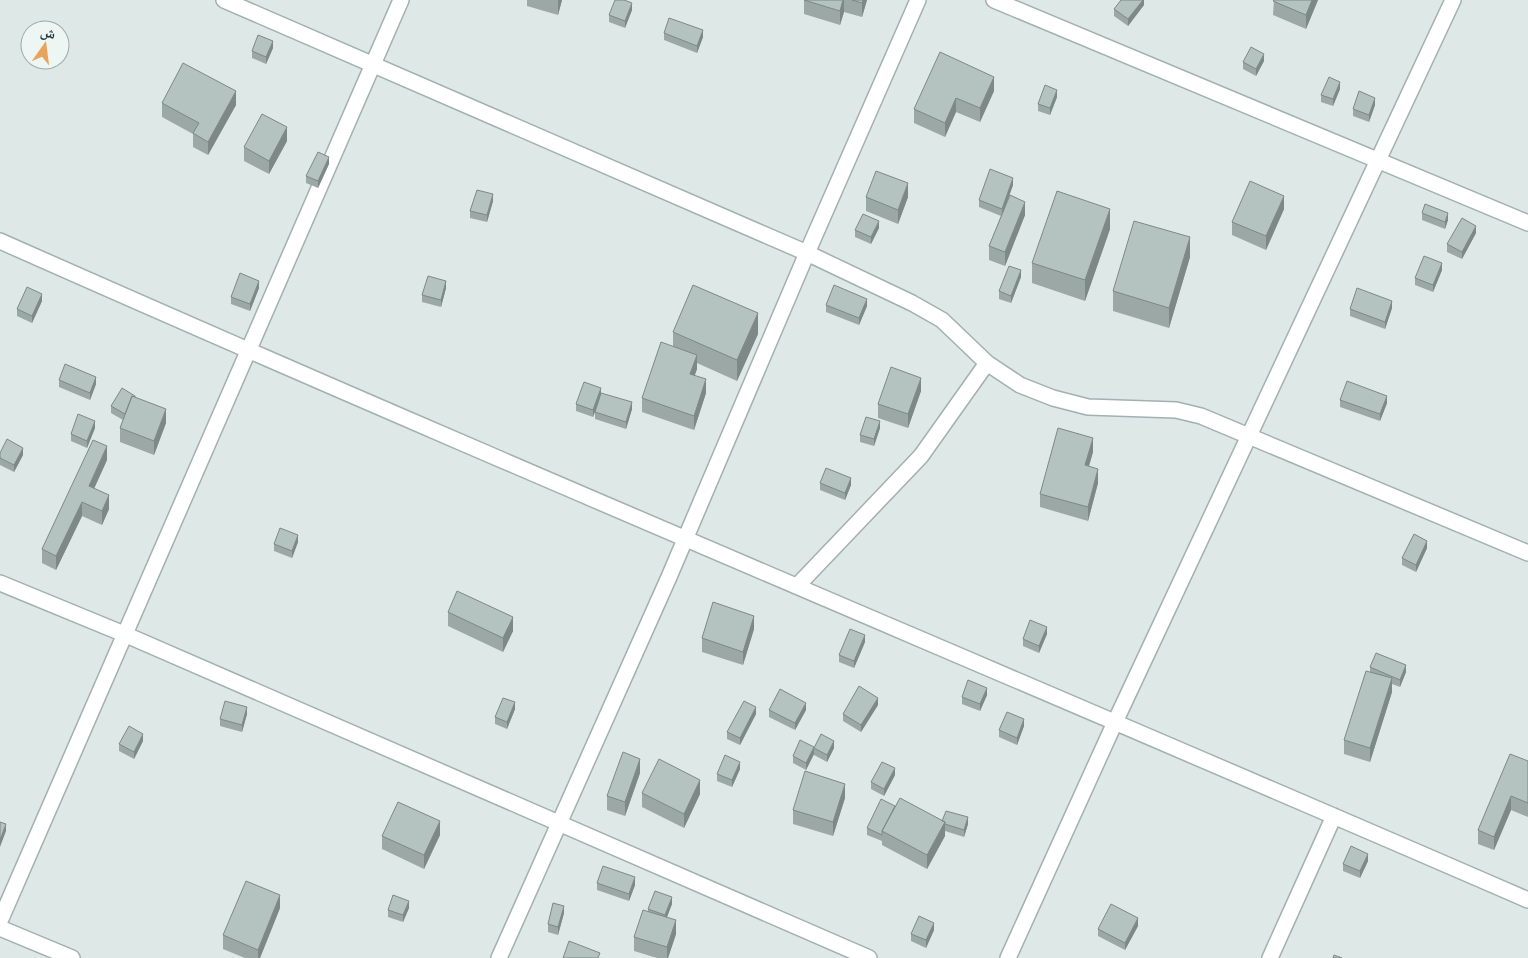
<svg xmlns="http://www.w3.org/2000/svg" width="1528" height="958" font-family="Raleway,'Noto Naskh Arabic',sans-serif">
	<rect width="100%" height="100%" fill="#dee9e7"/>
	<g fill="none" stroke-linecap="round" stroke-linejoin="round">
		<defs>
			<path id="minor" d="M224 0 807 253 912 303 942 320 987 363 1020 385 1053 398 1088 407 1176 410 1201 416 1528 553
				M994 0 1528 223
				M0 241C507 466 1019 679 1528 900
				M0 583 124 634 869 958
				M798 585 921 456 987 363
				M0 921 401 0
				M0 928 72 958
				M499 958 669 577 807 253 918 0
				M1008 958 1116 720 1453 0
				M1270 958 1334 816"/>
		</defs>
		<use href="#minor" stroke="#a2b0af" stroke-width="18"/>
		<use href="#minor" stroke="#fff" stroke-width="15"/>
	</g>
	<path fill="#9ba8a5" d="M527 0H562L558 15 527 6Z
		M804 0H867L862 17 844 12 840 25 804 14Z
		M1144 0V5L1128 26 1114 16V9Z
		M1274 0H1318L1306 29 1273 15Z
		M632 10 625 28 609 22V15Z
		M664 33 703 37 697 53 664 40Z
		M273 48 266 64 252 58V51Z
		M1264 61 1256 76 1243 69V62Z
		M994 77V91L980 122 956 112 945 137 914 123V109Z
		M1340 89 1333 106 1321 102V95Z
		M1057 97 1050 115 1038 111V104Z
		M162 103 236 105 208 155 193 147V134L162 117Z
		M1375 105 1369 122 1353 116V109Z
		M287 141 269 174 244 161V147Z
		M329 164 318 188 306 183V176Z
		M1013 185 1005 207 1025 215 1005 266 989 260V246L1001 216 979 207V200Z
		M866 197H908L898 224 866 211Z
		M493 201 487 222 470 218V211Z
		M1284 209 1266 250 1232 235V222Z
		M1422 213 1448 220 1445 229 1422 220Z
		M879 228 871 244 855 237V230Z
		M1110 229 1085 301 1032 283V263Z
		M1476 233 1462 259 1447 252V244Z
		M1190 257 1169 328 1113 311V291Z
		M1442 270 1433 292 1415 285V278Z
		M1021 277 1011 303 999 299V291Z
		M259 288 250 311 231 304V297Z
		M446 288 441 307 422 302V295Z
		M42 301 32 323 17 316V309Z
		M826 305 867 306 859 325 826 312Z
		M1392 308 1385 329 1350 316V309Z
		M673 332 758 334 737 381 697 363V369L695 375 706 393 694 430 642 412V398L673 347Z
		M59 380 96 384 90 400 59 387Z
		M921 391 908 428 878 418V404Z
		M601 393 632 409 626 429 595 419V412L597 407 593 417 576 411V404Z
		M135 397 166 423 154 455 120 442V428L123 420 111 413V406Z
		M1340 400 1387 403 1380 421 1340 407Z
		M95 428 87 448 71 441V434Z
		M880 428 874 446 860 442V435Z
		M1093 452 1089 466 1098 483 1088 521 1040 507V494Z
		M23 455 14 472 0 465V458Z
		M107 460 94 488 109 509 102 525 82 516 56 570 42 563V549Z
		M820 483 851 485 845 500 820 490Z
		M298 542 292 558 274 551V544Z
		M1427 548 1416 572 1402 565V558Z
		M448 612 513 631 503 652 448 626Z
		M754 629 743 665 702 652V638Z
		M1047 634 1039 653 1023 646V639Z
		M865 642 854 668 839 662V655Z
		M1370 667 1406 672 1400 687 1392 684V692L1370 762 1344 754V740L1370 672Z
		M987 695 980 711 962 704V697Z
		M878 705 861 732 843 721V714Z
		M515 709 507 729 495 724V717Z
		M769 710H806L795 730 769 717Z
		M247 714 242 732 220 726V719Z
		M756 714 740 745 727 739V732Z
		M1024 726 1017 745 999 737V730Z
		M143 741 134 759 119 751V744Z
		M814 748H834L827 762 814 755Z
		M814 754 806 770 793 763V756Z
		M1528 761V817L1511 810 1494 850 1478 844V830Z
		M740 769 732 787 717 781V774Z
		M640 773 625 816 607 810V796Z
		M895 775 884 796 871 789V782Z
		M642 793 700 794 684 828 642 807Z
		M845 798 833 836 793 824V810Z
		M895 806 942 821 968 824 964 837 945 831V836L927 869 882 845V841L867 835V828Z
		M440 835 424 869 382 849V836Z
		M1368 861 1360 878 1343 871V864Z
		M597 883 635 885 629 901 597 890Z
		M672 904 667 917 676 934 668 958H657L634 951V937L648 912V909Z
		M280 908 260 958H245L223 949V935Z
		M409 908 403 922 388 917V910Z
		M564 913 558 935 548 932V924Z
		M1138 926 1125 950 1098 936V929Z
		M934 930 926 948 911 941V934Z"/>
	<path fill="#7e8886" d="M558 0H562L558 15Z
		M843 0H844V12L840 25V11Z
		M863 0H867L862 17V3Z
		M1143 0H1144V5L1128 26V19Z
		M1312 0H1318L1306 29V15Z
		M632 3V10L625 28V21Z
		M703 30V37L697 53V46Z
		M273 41V48L266 64V57Z
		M1264 54V61L1256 76V69Z
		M994 77V91L980 122V108Z
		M1340 82V89L1333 106V99Z
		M1057 90V97L1050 115V108Z
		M236 91V105L208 155V142Z
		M956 98V112L945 137V123Z
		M1375 98V105L1369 122V115Z
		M287 127V141L269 174V161Z
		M329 157V164L318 188V181Z
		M1013 178V185L1002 216V209Z
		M908 183V197L898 224V210Z
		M493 194V201L487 222V215Z
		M1284 196V209L1266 250V236Z
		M1025 202V215L1005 266V252Z
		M1110 209V229L1085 301V280Z
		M1448 213V220L1445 229V222Z
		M879 221V228L871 244V237Z
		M1476 226V233L1462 259V252Z
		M1190 237V257L1169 328V308Z
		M1442 263V270L1433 292V285Z
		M1021 270V277L1011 303V296Z
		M259 281V288L250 311V304Z
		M446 281V288L441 307V300Z
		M42 294V301L32 323V316Z
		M867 299V306L859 325V318Z
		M1392 301V308L1385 329V322Z
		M758 313V334L737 381V360Z
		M697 355V369L690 387V374Z
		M96 377V384L90 400V393Z
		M921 378V391L908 428V414Z
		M706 379V393L694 430V416Z
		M601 388V395L593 417V410Z
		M1387 396V403L1380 421V414Z
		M632 402V409L626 429V422Z
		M166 409V423L154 455V441Z
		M95 421V428L87 448V441Z
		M880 421V428L874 446V439Z
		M1093 438V452L1085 479V465Z
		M107 446V460L89 500V486Z
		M23 448V455L14 472V465Z
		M1098 469V483L1088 521V507Z
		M851 478V485L845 500V493Z
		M109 495V509L102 525V511Z
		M82 502V516L56 570V556Z
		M298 535V542L292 558V551Z
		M1427 541V548L1416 572V565Z
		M754 616V629L743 665V652Z
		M513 617V631L503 652V638Z
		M1047 627V634L1039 653V646Z
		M865 635V642L854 668V661Z
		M1406 665V672L1400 687V680Z
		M1392 678V692L1370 762V748Z
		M987 688V695L980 711V704Z
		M878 698V705L861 732V725Z
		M515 702V709L507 729V722Z
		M806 703V710L795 730V723Z
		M247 707V714L242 732V725Z
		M756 707V714L740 745V738Z
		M1024 719V726L1017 745V738Z
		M143 734V741L134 759V752Z
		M834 741V748L827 762V755Z
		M814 747V754L806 770V763Z
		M640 759V773L625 816V802Z
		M740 762V769L732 787V780Z
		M895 768V775L884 796V789Z
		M700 780V794L684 828V814Z
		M845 784V798L833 836V822Z
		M1511 796V810L1494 850V837Z
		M968 817V824L964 837V830Z
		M440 821V835L424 869V855Z
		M945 822V836L927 869V855Z
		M6 824V831L0 847V840Z
		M1368 854V861L1360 878V871Z
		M635 877V885L629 901V894Z
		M280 895V908L260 958H258V950Z
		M672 897V904L665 922V915Z
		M409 901V908L403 922V915Z
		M564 906V913L558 935V927Z
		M1138 918V926L1125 950V943Z
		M676 920V934L668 958H667V947Z
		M934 923V930L926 948V940Z"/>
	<path fill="#b4c3c0" stroke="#7e8886" d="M615 0H624L632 3 625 21 609 15Z
		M804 0H843L840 11Z
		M852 0H863L862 3Z
		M1121 0H1143L1128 19 1114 9Z
		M1274 0H1312L1306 15 1273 1Z
		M669 18 703 30 697 46 664 33Z
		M258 35 273 41 266 57 252 51Z
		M1251 47 1264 54 1256 69 1243 62Z
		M940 52 994 77 980 108 956 98 945 123 914 109Z
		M183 63 236 91 208 142 193 133 199 123 162 103Z
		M1329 77 1340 82 1333 99 1321 95Z
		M1045 85 1057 90 1050 108 1038 104Z
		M1359 91 1375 98 1369 115 1353 109Z
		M262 114 287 127 269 161 244 147Z
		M318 152 329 157 318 181 306 176Z
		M990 169 1013 178 1002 209 979 200Z
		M876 171 908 183 898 210 866 197Z
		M1250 181 1284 196 1266 236 1232 222Z
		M477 190 493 194 487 215 470 211Z
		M1057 191 1110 209 1085 280 1032 263Z
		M1010 195 1025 202 1005 252 989 246Z
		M1425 204 1448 213 1445 222 1422 213Z
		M863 214 879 221 871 237 855 230Z
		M1462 218 1476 226 1462 252 1447 244Z
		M1134 221 1190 237 1169 308 1113 291Z
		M1424 256 1442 263 1433 285 1415 278Z
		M1009 266 1021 270 1011 296 999 291Z
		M240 273 259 281 250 304 231 297Z
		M428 276 446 281 441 300 422 295Z
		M693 285 758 313 737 360 673 332Z
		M834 285 867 299 859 318 826 305Z
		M27 287 42 294 32 316 17 309Z
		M1357 288 1392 301 1385 322 1350 309Z
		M661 342 697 355 690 374 706 379 694 416 642 398Z
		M65 364 96 377 90 393 59 380Z
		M891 367 921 378 908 414 878 404Z
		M1347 381 1387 396 1380 414 1340 400Z
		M584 382 601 388 593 410 576 404Z
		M122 388 135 396V397L132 396 125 414 111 406Z
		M601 393 632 402 626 422 595 412Z
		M132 396 166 409 154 441 120 428Z
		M78 414 95 421 87 441 71 434Z
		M866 417 880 421 874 439 860 435Z
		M1058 428 1093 438 1085 465 1098 469 1088 507 1040 494Z
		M7 439 23 448 14 465 0 458V453Z
		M93 440 107 446 89 486 109 495 102 511 82 502 56 556 42 549Z
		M826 468 851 478 845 493 820 483Z
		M280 528 298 535 292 551 274 544Z
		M1414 534 1427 541 1416 565 1402 558Z
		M457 591 513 617 503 638 448 612Z
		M713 602 754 616 743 652 702 638Z
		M1030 620 1047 627 1039 646 1023 639Z
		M850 629 865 635 854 661 839 655Z
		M1376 653 1406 665 1400 680 1370 667Z
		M1366 671 1392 678 1370 748 1344 740Z
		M968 680 987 688 980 704 962 697Z
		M859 686 878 698 861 725 843 714Z
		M780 689 806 703 795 723 769 710Z
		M503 698 515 702 507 722 495 717Z
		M225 701 247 707 242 725 220 719Z
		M744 701 756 707 740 738 727 732Z
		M1007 712 1024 719 1017 738 999 730Z
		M129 726 143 734 134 752 119 744Z
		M821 734 834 741 827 755 814 748Z
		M800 740 814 747 806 763 793 756Z
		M623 752 640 759 625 802 607 796Z
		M1510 754 1528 761V803L1511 796 1494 837 1478 830Z
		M725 755 740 762 732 780 717 774Z
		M659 759 700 780 684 814 642 793Z
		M882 762 895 768 884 789 871 782Z
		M805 771 845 784 833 822 793 810Z
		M900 798 945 822 927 855 882 831Z
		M881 799 895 806 882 831V835L867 828Z
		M398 802 440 821 424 855 382 836Z
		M946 811 968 817 964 830 945 824V822L942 821Z
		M0 822 6 824 0 840Z
		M1351 846 1368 854 1360 871 1343 864Z
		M603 866 635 877 629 894 597 883Z
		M246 881 280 895 258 950 223 935Z
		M655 891 672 897 665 915 648 909Z
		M393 895 409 901 403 915 388 910Z
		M553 903 564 906 558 927 548 924Z
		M1111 904 1138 918 1125 943 1098 929Z
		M643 910 676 920 667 947 634 937Z
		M919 916 934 923 926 940 911 934Z
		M569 941 600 953 598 958H563Z
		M1334 955 1342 958H1333Z"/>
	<g transform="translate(45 45) rotate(14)"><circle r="24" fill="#eef6f4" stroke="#9caaa8"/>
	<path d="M0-4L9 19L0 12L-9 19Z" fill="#e8a35e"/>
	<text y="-8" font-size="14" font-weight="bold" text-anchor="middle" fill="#213737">ش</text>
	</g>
</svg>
